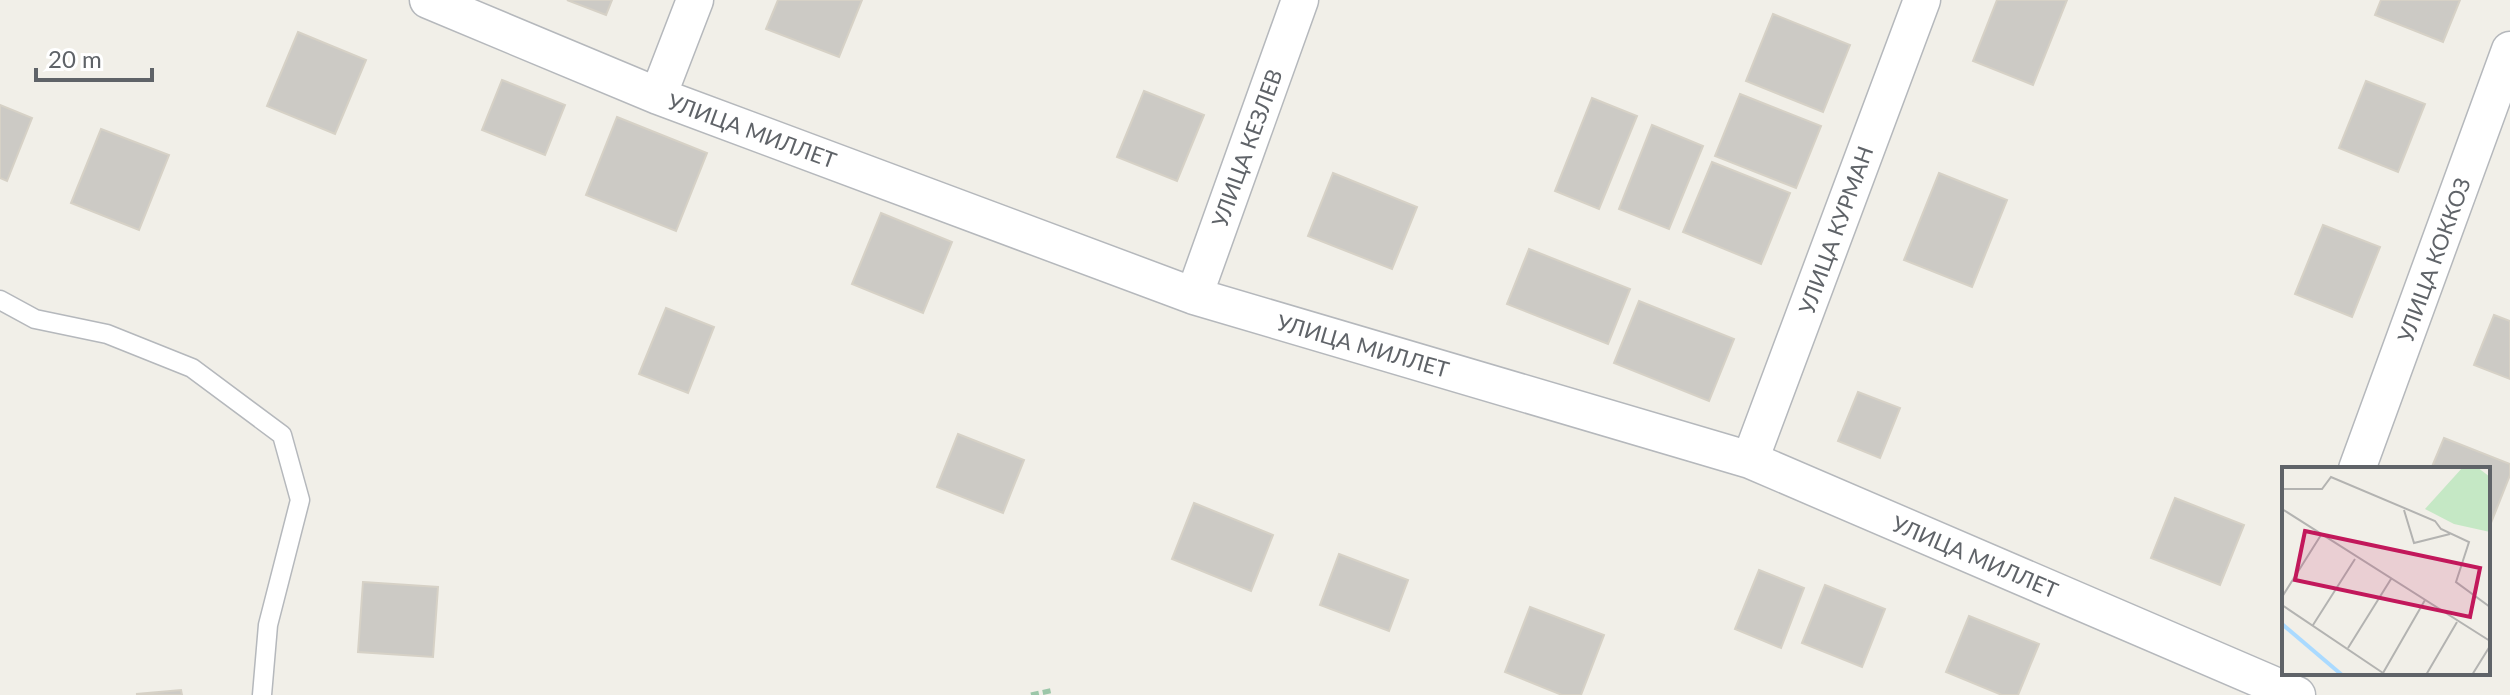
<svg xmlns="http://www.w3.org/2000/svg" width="2510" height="695" font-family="Lato,sans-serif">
	<rect width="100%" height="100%" fill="#f1efe8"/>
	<path fill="#cccac5" stroke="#d6d1c6" stroke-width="2" d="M567 0H612L606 15Z
		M778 0H862L839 57 766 29Z
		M1997 0H2067L2033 85 1973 61Z
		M2381 0H2460L2443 42 2375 15Z
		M1773 14 1850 45 1823 112 1746 81Z
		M298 32 366 60 335 134 267 106Z
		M502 80 565 105 545 155 482 130Z
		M2366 81 2425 104 2398 172 2339 148Z
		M1144 91 1204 115 1177 181 1117 157Z
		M1740 94 1821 126 1796 188 1715 156Z
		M1592 98 1637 116 1599 209 1555 191Z
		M0 105 32 118 7 181 0 178Z
		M617 117 707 153 676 231 586 195Z
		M1652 125 1703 146 1669 229 1619 209Z
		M101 129 169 155 139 230 71 203Z
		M1712 162 1790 193 1761 264 1683 232Z
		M1333 173 1417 207 1392 269 1308 236Z
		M1939 173 2007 200 1972 287 1904 260Z
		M881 213 952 242 923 313 852 284Z
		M2323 225 2380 247 2352 317 2295 294Z
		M1529 249 1630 289 1608 344 1507 304Z
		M1639 301 1734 339 1709 401 1614 363Z
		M666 308 714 327 688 393 639 374Z
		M2494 315 2510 321V379L2474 365Z
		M1858 392 1900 408 1880 458 1838 441Z
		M958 434 1024 460 1003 513 937 487Z
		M2444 438 2510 464V475L2489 528 2488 469H2431Z
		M2175 498 2244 525 2220 585 2151 558Z
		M1194 503 1273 535 1251 591 1172 559Z
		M1339 554 1408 580 1389 631 1320 605Z
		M1759 570 1804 588 1781 648 1735 629Z
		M363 582 438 587 433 657 358 652Z
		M1825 585 1885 609 1862 667 1802 643Z
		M1530 607 1604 635 1581 695H1562L1505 672Z
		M1969 616 2039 644 2018 695H2002L1946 672Z
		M181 690 182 695 136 694Z"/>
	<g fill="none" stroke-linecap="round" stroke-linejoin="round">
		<defs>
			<path id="lane" d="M0 300 35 319 107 334 192 368 282 435 300 500 268 625 262 695"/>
			<path id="street" d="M428 0 658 96 1194 296 1750 460 2297 695
				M658 96 695 0
				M1194 296 1300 0
				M1750 460 1922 0
				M2357 469 2510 50"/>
		</defs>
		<use href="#lane" stroke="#b5b8bc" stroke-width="21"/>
		<use href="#street" stroke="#b5b8bc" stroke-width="39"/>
		<path stroke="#9cc7a9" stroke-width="5" stroke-dasharray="8 4" stroke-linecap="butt" d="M1031 695 1054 690"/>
		<use href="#lane" stroke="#fff" stroke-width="18"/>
		<use href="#street" stroke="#fff" stroke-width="36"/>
	</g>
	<g text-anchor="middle" stroke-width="6" stroke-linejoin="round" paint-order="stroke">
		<g font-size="22" fill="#5f6368" stroke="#fff">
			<text transform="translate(752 131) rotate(20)" y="8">УЛИЦА МИЛЛЕТ</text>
			<text transform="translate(1247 148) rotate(-70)" y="8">УЛИЦА КЕЗЛЕВ</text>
			<text transform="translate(1836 230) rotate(-70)" y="8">УЛИЦА КУРМАН</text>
			<text transform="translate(2434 260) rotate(-70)" y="8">УЛИЦА КОККОЗ</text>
			<text transform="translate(1363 346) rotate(16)" y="8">УЛИЦА МИЛЛЕТ</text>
			<text transform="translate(1975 557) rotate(23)" y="8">УЛИЦА МИЛЛЕТ</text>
		</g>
	</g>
	<g transform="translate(2282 467)">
		<rect width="208" height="208" fill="#f1efe8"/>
		<path d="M181 0H195L208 10V65L172 57 143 42Z" fill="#c5e8c5"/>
		<path fill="none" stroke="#aadaff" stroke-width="4" d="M0 157 60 208"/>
		<path fill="none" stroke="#b3b3b1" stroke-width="2" d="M0 22H40L49 10 153 54 159 62 187 75 174 115 208 140M0 42 208 174M122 43 132 76 168 67M0 130 39 68M0 138 104 208M31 158 73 92M66 181 109 112M101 206 143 133M144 208 175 155M190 208 208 179"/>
		<path fill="#c2185b" fill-opacity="0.15" stroke="#c2185b" stroke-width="4" d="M23 64 198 101 188 150 13 113Z"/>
		<rect width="208" height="208" fill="none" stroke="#5f6368" stroke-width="4"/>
	</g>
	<path d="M36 68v12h116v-12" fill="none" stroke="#5f6368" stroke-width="4"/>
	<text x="48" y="68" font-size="24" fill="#5f6368" stroke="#ffffff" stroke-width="6" paint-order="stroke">20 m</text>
</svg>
